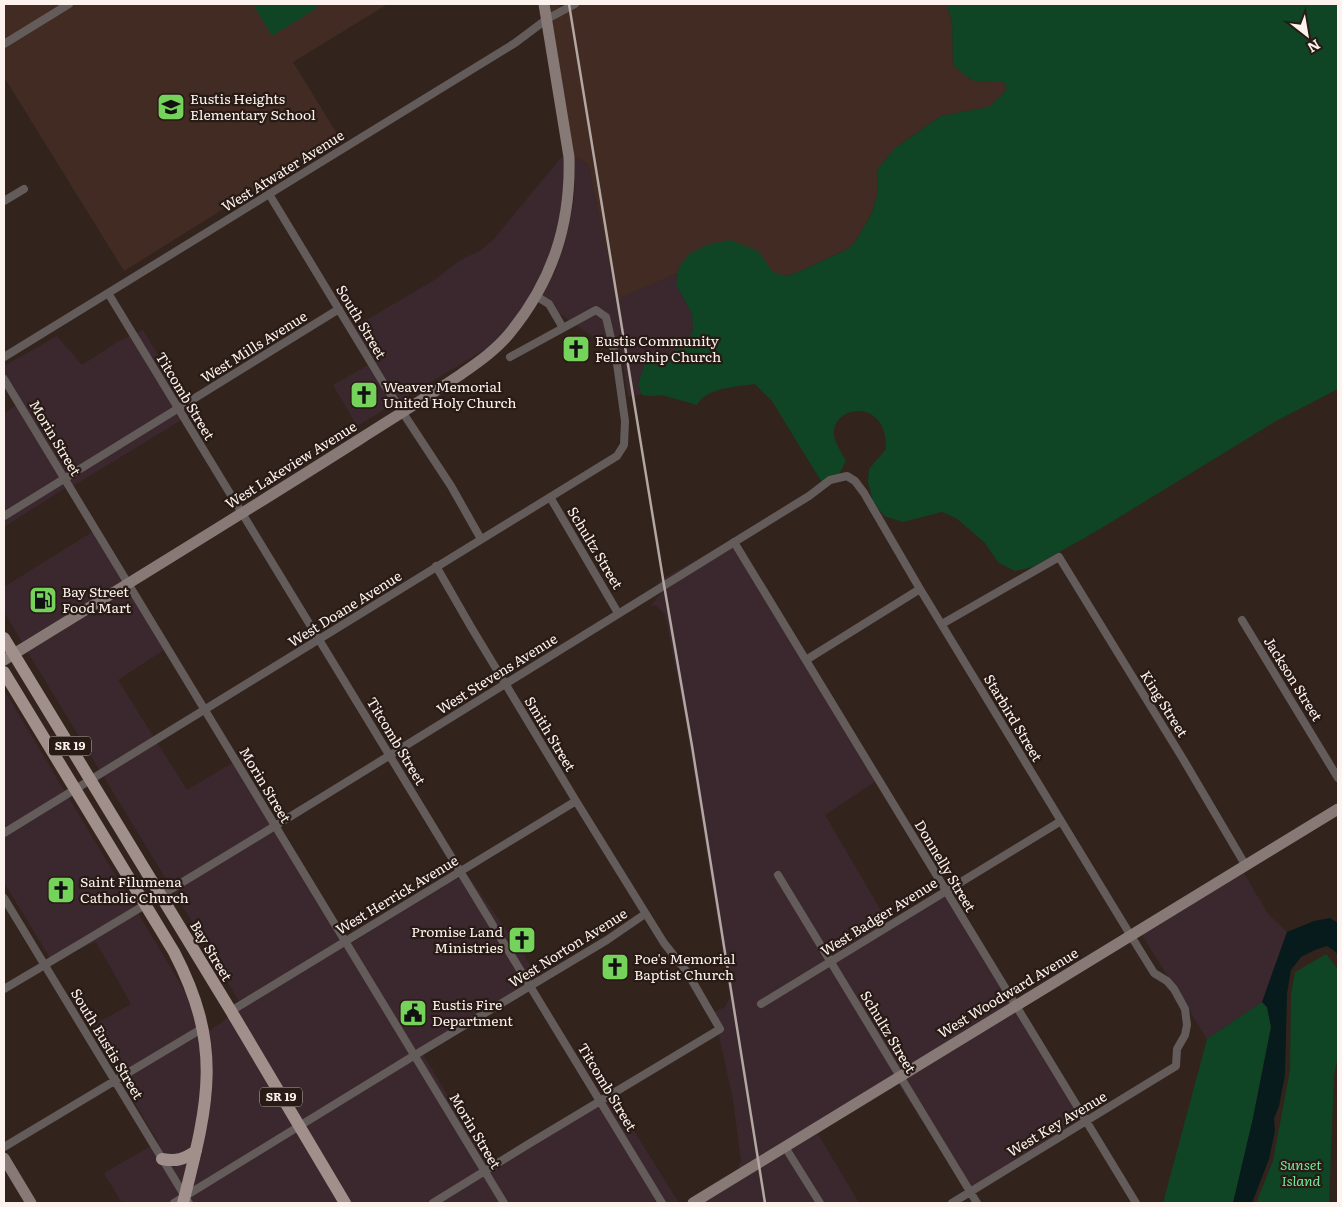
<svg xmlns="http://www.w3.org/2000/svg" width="1342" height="1207" font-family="Literata,serif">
	<rect width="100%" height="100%" fill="#32231d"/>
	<path fill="#3b282e" d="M564 154 563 204 547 265 530 297 505 332 486 349 357 426 333 385 372 363 343 304 354 322 368 319 436 279 459 261 481 250 494 239Z
		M574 156 588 164 617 298 678 273 676 284 692 314 693 329 689 341 675 351 644 365 638 385 642 394 628 397 622 357 540 300 556 270 568 230 573 207 575 182Z
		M143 330 193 413 68 489 67 487 4 527V413L17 405 4 381V366L57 336 82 365 119 341Z
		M97 529 127 578 22 642 4 612V587Z
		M731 540 880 778 825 815 890 926 944 890 1011 1003 737 1171 741 1161 733 1100 714 1012 725 1007 730 997 685 717 665 614 655 605 650 607 661 593 659 581Z
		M133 587 170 646 118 680 187 790 239 759 350 944 446 884 467 874 541 980 421 1051 491 1168 611 1094 679 1203H350L236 1011 242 1007 205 943 27 651Z
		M4 690 192 1003 197 1021 203 1076 192 1147 182 1154H158V1163L175 1166 188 1162 178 1203H122L104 1173 158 1142 90 1027 131 1004 96 942 51 960 4 882Z
		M1244 873 1268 914 1287 932 1262 1002 1207 1039 1142 935Z
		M1016 1012 1084 1124 968 1192 898 1084Z
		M229 1017 340 1203H188L200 1155 203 1153 201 1151 212 1096 213 1077 208 1032Z
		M831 1125 818 1134 859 1203H703Z"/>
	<path fill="#412b22" d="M4 4H388L293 62 339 137 124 271 4 77Z
		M549 4H555L564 8 580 4H947L952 23 953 65 970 79 979 82 993 81H1003L1007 88 1002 95 990 107 941 116 895 148 877 170 878 192 872 213 855 242 848 249 796 273 785 276 774 274 769 268 758 251 679 267 678 273 617 299 588 164 574 156Z"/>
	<path fill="#0f4524" d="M253 4H315L317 8 272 36Z
		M947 4H1338V389L1276 421 1100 529 1033 567 1015 571 999 563 984 542 956 518 942 512 903 522 884 516 873 501 868 482 869 469 886 449C888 394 825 406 835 440 838 447 842 454 846 461L837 478 823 489 821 481 772 401 755 384C736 387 707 387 697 405L662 395 652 396 642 395 638 385 644 365 675 351 689 340 693 329 692 314 676 284 679 267 689 254 709 244 730 240 758 251 773 272 785 276 796 273 848 249 855 242 872 213 878 192 877 170 895 148 941 116 989 107 1002 95 1007 88 1003 81C995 81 989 82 981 82 971 82 961 72 953 65L952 23Z
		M1326 954 1338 969V1056L1334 1076 1329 1203H1256L1273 1161 1290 1070 1291 995 1295 972Z
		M1262 1002 1267 1007 1271 1027 1253 1118 1233 1203H1163L1207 1039Z"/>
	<path fill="#081b1c" d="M1330 918 1338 923V957L1336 952 1327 946 1315 950 1301 957 1291 970 1287 993 1285 1075 1279 1106 1274 1119 1275 1131 1269 1159 1252 1203H1233L1253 1118 1271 1027 1267 1007 1262 1002 1287 932 1314 921Z"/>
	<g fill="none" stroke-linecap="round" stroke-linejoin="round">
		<path stroke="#645c5a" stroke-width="8" d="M4 44 69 4
			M269 194 384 384 451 486 481 539
			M4 201 24 189
			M108 293 662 1203
			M536 296 549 304 563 328
			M4 357 515 43 547 19 575 4
			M4 379 504 1203
			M550 497 618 613
			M4 516 339 309
			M734 542 1136 1203
			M1242 620 1338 778
			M942 624 1059 557 1183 759 1246 866
			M806 660 920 589
			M4 833 617 456 624 445 625 421 617 364 606 317 596 310 510 357
			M778 875 977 1203
			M4 898 189 1203
			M4 989C275 829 541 661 809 496L830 480 847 476 855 481 864 493 920 589 1131 936 1154 973 1167 981 1174 989 1185 1009 1187 1025 1185 1035 1177 1049 1176 1066 952 1203
			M761 1004 1061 821
			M231 1011 576 801
			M4 1147 203 1028
			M785 1147 820 1203
			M174 1203 415 1055 607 940 645 914
			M433 1203 527 1145 720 1029 687 972 664 943 576 801 471 627 436 566"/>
		<path stroke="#877976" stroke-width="11" d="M4 660C123 587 242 514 360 439 393 418 427 397 460 375 477 363 496 350 509 334 552 282 571 225 569 157L544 4
			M4 1158 31 1203
			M693 1203 1338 809"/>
		<path stroke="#a18f8c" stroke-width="12" d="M4 638 231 1011 345 1203
			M4 672 174 952C224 1048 208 1104 183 1203
			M162 1159C177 1162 184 1159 196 1151"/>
		<path stroke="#b2a7a2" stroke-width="2.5" d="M569 4 664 585 692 746 765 1203"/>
	</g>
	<defs>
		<symbol id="school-square" viewBox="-11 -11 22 22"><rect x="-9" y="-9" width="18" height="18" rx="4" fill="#75d25a" stroke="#281a14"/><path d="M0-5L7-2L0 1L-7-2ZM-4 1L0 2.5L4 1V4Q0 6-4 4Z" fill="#111"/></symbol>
		<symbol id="church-square" viewBox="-11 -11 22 22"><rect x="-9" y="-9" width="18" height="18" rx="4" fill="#75d25a" stroke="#281a14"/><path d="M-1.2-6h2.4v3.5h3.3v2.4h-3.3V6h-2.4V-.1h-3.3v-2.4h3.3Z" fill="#111"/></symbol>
		<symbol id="fuel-square" viewBox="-11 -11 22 22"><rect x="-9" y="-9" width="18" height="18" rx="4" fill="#75d25a" stroke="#281a14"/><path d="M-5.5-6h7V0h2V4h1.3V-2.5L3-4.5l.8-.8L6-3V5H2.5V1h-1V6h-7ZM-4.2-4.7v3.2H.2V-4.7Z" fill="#111"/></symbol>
		<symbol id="civic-square" viewBox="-11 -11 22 22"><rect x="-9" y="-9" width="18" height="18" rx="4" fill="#75d25a" stroke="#281a14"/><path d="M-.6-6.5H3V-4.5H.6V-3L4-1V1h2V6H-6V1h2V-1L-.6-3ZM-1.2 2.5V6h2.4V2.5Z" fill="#111"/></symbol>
	</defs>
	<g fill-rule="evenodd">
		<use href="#school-square" x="155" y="91" width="32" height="32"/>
		<use href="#church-square" x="560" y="333" width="32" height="32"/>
		<use href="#church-square" x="348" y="379" width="32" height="32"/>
		<use href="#fuel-square" x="27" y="584" width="32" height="32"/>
		<use href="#church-square" x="45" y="874" width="32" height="32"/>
		<use href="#church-square" x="506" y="924" width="32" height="32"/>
		<use href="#church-square" x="599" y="951" width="32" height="32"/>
		<use href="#civic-square" x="397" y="997" width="32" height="32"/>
	</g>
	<g text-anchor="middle" stroke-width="4.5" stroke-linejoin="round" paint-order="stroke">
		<g fill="#281a14" stroke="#bcb1ad" stroke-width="1">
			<rect x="49" y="736.5" width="42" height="19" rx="4"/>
			<rect x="260" y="1087.5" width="42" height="19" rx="4"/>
		</g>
		<g font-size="12" font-weight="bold" fill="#fcf2ee">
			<text x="70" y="750">SR 19</text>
			<text x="281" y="1101">SR 19</text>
		</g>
		<g font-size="14" fill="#fcf2ee" stroke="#281a14" text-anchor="start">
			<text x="190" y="104">Eustis Heights<tspan x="190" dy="16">Elementary School</tspan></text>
			<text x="595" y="346">Eustis Community<tspan x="595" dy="16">Fellowship Church</tspan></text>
			<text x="383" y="392">Weaver Memorial<tspan x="383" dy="16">United Holy Church</tspan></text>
			<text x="62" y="597">Bay Street<tspan x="62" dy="16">Food Mart</tspan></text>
			<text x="80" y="887">Saint Filumena<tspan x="80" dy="16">Catholic Church</tspan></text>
			<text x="503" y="937" text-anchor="end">Promise Land<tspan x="503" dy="16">Ministries</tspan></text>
			<text x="634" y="964">Poe's Memorial<tspan x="634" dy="16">Baptist Church</tspan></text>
			<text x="432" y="1010">Eustis Fire<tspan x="432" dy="16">Department</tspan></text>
		</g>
		<g font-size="14" fill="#fcf2ee" stroke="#281a14">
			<text transform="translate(283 171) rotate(-32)" y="5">West Atwater Avenue</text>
			<text transform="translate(361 322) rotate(59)" y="5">South Street</text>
			<text transform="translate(254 347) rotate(-32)" y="5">West Mills Avenue</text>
			<text transform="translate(185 396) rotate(59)" y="5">Titcomb Street</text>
			<text transform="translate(55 438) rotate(59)" y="5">Morin Street</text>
			<text transform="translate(291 465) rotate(-32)" y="5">West Lakeview Avenue</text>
			<text transform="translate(595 548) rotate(59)" y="5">Schultz Street</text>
			<text transform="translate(345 609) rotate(-32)" y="5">West Doane Avenue</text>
			<text transform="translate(497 674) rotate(-32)" y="5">West Stevens Avenue</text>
			<text transform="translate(1293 679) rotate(58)" y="5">Jackson Street</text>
			<text transform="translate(1164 704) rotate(58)" y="5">King Street</text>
			<text transform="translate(1013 718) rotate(59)" y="5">Starbird Street</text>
			<text transform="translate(550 734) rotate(59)" y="5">Smith Street</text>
			<text transform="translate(396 741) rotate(59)" y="5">Titcomb Street</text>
			<text transform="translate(265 785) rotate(59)" y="5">Morin Street</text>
			<text transform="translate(945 866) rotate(59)" y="5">Donnelly Street</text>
			<text transform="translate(397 895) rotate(-31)" y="5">West Herrick Avenue</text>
			<text transform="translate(879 917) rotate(-32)" y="5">West Badger Avenue</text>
			<text transform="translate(568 948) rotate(-32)" y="5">West Norton Avenue</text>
			<text transform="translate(211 951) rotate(59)" y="5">Bay Street</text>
			<text transform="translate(1008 993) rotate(-31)" y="5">West Woodward Avenue</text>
			<text transform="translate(888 1032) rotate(59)" y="5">Schultz Street</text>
			<text transform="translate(107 1044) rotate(59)" y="5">South Eustis Street</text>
			<text transform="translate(607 1087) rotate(59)" y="5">Titcomb Street</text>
			<text transform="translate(1057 1124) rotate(-31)" y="5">West Key Avenue</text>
			<text transform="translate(475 1131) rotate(59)" y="5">Morin Street</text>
		</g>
		<g font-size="14" font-style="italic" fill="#72e999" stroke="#281a14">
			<text x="1301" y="1170">Sunset<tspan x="1301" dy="16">Island</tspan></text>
		</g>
	</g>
	<rect width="1342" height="1207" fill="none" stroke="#fcf2ee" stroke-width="10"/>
	<g transform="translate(1307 35) rotate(149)" stroke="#281a14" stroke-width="4" paint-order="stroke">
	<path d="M0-4L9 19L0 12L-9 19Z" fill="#fcf2ee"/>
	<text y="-8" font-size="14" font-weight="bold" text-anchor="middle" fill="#fcf2ee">N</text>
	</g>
</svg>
